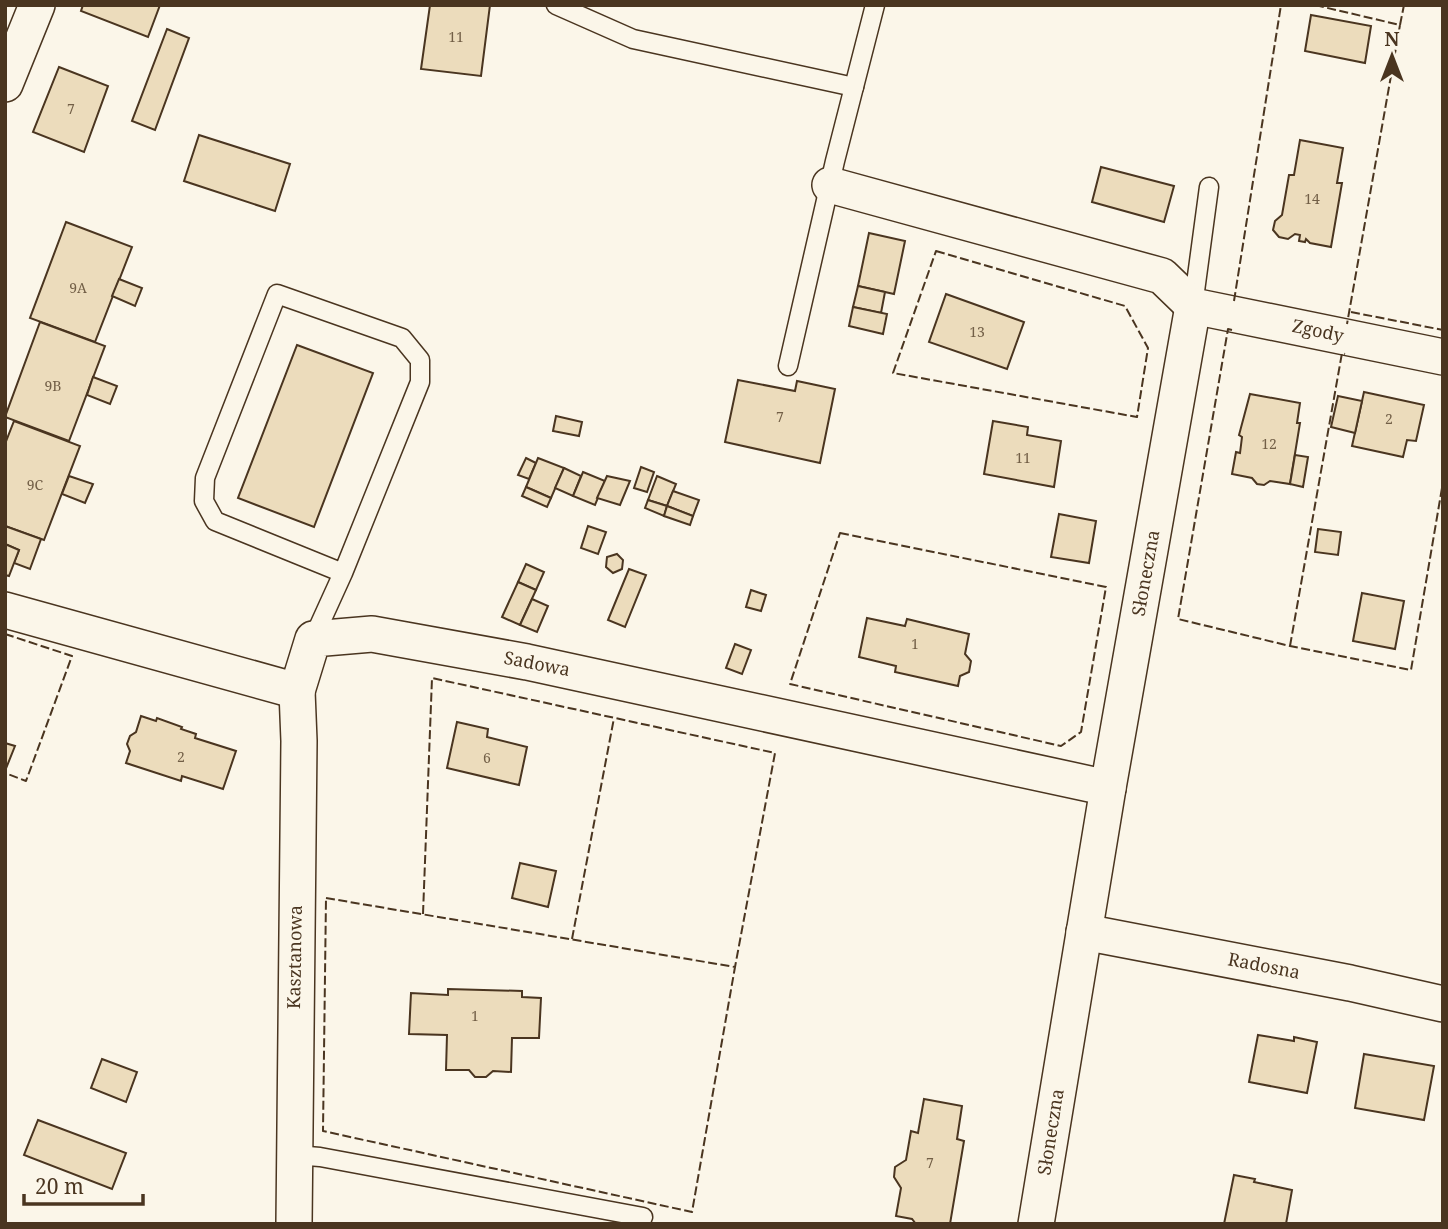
<svg xmlns="http://www.w3.org/2000/svg" width="1448" height="1229" viewBox="0 0 1448 1229" font-family="'Noto Serif',serif">
  <rect width="100%" height="100%" fill="#fbf6e9"/>
  <g fill="#ecdcbc" stroke="#4a3520" stroke-width="2">
    <path d="M83,5H160L148,37L81,11Z"/>
    <path d="M430,5H490L481,76L421,69Z"/>
    <path d="M1311,15L1371,26L1365,63L1305,51Z"/>
    <path d="M167,29L189,38L155,130L132,121Z"/>
    <path d="M59,67L108,86L84,152L33,132Z"/>
    <path d="M199,135L290,164L275,211L184,181Z"/>
    <path d="M1300,140L1343,148L1337,183H1342L1331,247L1310,243L1306,239L1305,242L1299,241L1300,235L1295,234L1288,239L1279,237L1273,230L1275,221L1282,215L1289,175H1294Z"/>
    <path d="M1101,167L1174,186L1164,222L1092,202Z"/>
    <path d="M66,222L132,247L95,342L30,318Z"/>
    <path d="M869,233L905,241L894,294L858,286Z"/>
    <path d="M119,279L142,288L135,306L112,296Z"/>
    <path d="M858,286L885,292L881,313L853,307Z"/>
    <path d="M946,294L1024,322L1007,369L929,342Z"/>
    <path d="M853,307L887,314L883,334L849,326Z"/>
    <path d="M40,322L105,346L69,441L5,417Z"/>
    <path d="M297,345L373,373L314,527L238,498Z"/>
    <path d="M93,377L117,386L110,404L87,395Z"/>
    <path d="M738,380L795,391L797,381L835,389L820,463L725,442Z"/>
    <path d="M1364,392L1424,405L1416,441L1407,440L1403,457L1352,446Z"/>
    <path d="M1250,394L1300,403L1297,423H1300L1290,484L1270,481L1264,485L1257,484L1252,478L1232,474L1236,452L1240,453L1242,437L1239,435Z"/>
    <path d="M1338,396L1362,401L1355,433L1331,427Z"/>
    <path d="M556,416L582,422L579,436L553,431Z"/>
    <path d="M14,421L80,446L44,540L5,526V444Z"/>
    <path d="M993,421L1028,427L1027,435L1061,441L1054,487L984,474Z"/>
    <path d="M1295,455L1308,457L1303,487L1290,484Z"/>
    <path d="M526,458L536,463L529,479L518,475Z"/>
    <path d="M538,458L564,468L551,498L526,487Z"/>
    <path d="M641,467L654,472L647,492L634,488Z"/>
    <path d="M564,468L581,476L573,496L555,488Z"/>
    <path d="M583,472L605,481L595,505L573,496Z"/>
    <path d="M69,476L93,484L85,503L62,494Z"/>
    <path d="M607,476L630,481L620,505L597,498Z"/>
    <path d="M657,476L676,484L667,506L648,500Z"/>
    <path d="M526,487L551,498L547,507L522,496Z"/>
    <path d="M673,491L699,500L693,516L667,506Z"/>
    <path d="M648,500L667,506L664,516L645,508Z"/>
    <path d="M667,506L693,516L690,525L664,516Z"/>
    <path d="M1059,514L1096,521L1089,563L1051,557Z"/>
    <path d="M5,526L41,539L30,569L14,563L19,550L5,544Z"/>
    <path d="M588,526L606,532L598,554L581,548Z"/>
    <path d="M1318,529L1341,532L1338,555L1315,552Z"/>
    <path d="M5,544L19,550L9,576L5,575Z"/>
    <path d="M617,554L623,560L622,569L613,573L606,567L607,557Z"/>
    <path d="M526,564L544,572L536,590L518,582Z"/>
    <path d="M629,569L646,575L625,627L608,620Z"/>
    <path d="M518,582L536,590L520,625L502,617Z"/>
    <path d="M751,590L766,595L761,611L746,607Z"/>
    <path d="M1362,593L1404,601L1395,649L1353,641Z"/>
    <path d="M532,599L548,606L537,632L520,625Z"/>
    <path d="M867,618L905,626L907,619L969,634L965,654L971,661L969,672L960,676L958,686L895,672L896,666L859,657Z"/>
    <path d="M735,644L751,650L742,674L726,668Z"/>
    <path d="M141,716L156,721L157,718L182,727L181,729L196,734L195,738L236,751L223,789L182,776L181,781L126,763L130,751L127,744L130,736L136,732Z"/>
    <path d="M457,722L488,729L487,737L527,747L519,785L447,768Z"/>
    <path d="M5,743L15,746L5,771Z"/>
    <path d="M520,863L556,871L548,907L512,898Z"/>
    <path d="M448,989L522,991V997L541,998L539,1038H512L511,1072L493,1071L486,1077H475L469,1070H446L447,1035L409,1034L411,993L448,995Z"/>
    <path d="M1258,1035L1294,1041V1037L1317,1042L1307,1093L1249,1082Z"/>
    <path d="M1364,1054L1434,1066L1424,1120L1355,1108Z"/>
    <path d="M102,1059L137,1072L126,1102L91,1088Z"/>
    <path d="M924,1099L962,1106L957,1139L964,1141L950,1224H916L912,1219L896,1216L901,1188L894,1177L895,1167L906,1160L911,1131L918,1133Z"/>
    <path d="M38,1120L126,1153L112,1189L24,1155Z"/>
    <path d="M1234,1175L1255,1179L1254,1182L1292,1190L1286,1224H1224Z"/>
  </g>
  <g fill="none" stroke-linecap="round" stroke-linejoin="round">
    <defs>
      <g id="lane">
        <path d="M556,5L633,39L854,87"/>
        <path d="M1193,306L1209,187"/>
        <path d="M788,366L835,161L875,5"/>
        <path d="M313,639L343,573L420,382V360L402,338L277,294L205,478L204,501L215,521L343,573"/>
        <path d="M295,1155L320,1157L643,1217"/>
      </g>
      <g id="street">
        <path d="M5,84L37,5"/>
        <path d="M830,185L1162,276L1193,306"/>
        <path d="M1193,306L1443,357"/>
        <path d="M5,610L297,691L313,639L372,634L527,662L1108,788"/>
        <path d="M1084,932L1350,983L1443,1004"/>
        <path d="M294,1224L299,741L297,691"/>
        <path d="M1036,1224L1108,788L1193,306"/>
      </g>
    </defs>
    <use href="#lane" stroke="#4a3520" stroke-width="21"/>
    <use href="#street" stroke="#4a3520" stroke-width="38"/>
    <use href="#lane" stroke="#fbf6e9" stroke-width="18"/>
    <use href="#street" stroke="#fbf6e9" stroke-width="35"/>
    <g stroke="#4a3520" stroke-width="2" stroke-dasharray="9 3.5" stroke-linecap="butt">
      <path d="M1315,5L1400,25L1347,324"/>
      <path d="M1400,25L1404,5"/>
      <path d="M936,251L1125,306L1148,348L1137,417L893,373Z"/>
      <path d="M1234,301L1281,5"/>
      <path d="M1351,312L1443,330"/>
      <path d="M1232,330L1228,329L1178,619L1290,646L1411,670L1443,482"/>
      <path d="M840,533L1106,587L1081,732L1061,746L790,684Z"/>
      <path d="M5,634L72,656L26,781L5,773"/>
      <path d="M1290,646L1342,353L1345,354"/>
      <path d="M326,898L735,967L692,1212L323,1131Z"/>
      <path d="M423,914L432,678L775,753L735,967"/>
      <path d="M572,939L614,718"/>
    </g>
  </g>
  <g text-anchor="middle" stroke-width="5" stroke-linejoin="round" paint-order="stroke">
    <g font-size="14" fill="#725f47">
      <text x="456" y="42">11</text>
      <text x="71" y="114">7</text>
      <text x="1312" y="204">14</text>
      <text x="78" y="293">9A</text>
      <text x="977" y="337">13</text>
      <text x="53" y="391">9B</text>
      <text x="780" y="422">7</text>
      <text x="1389" y="424">2</text>
      <text x="1269" y="449">12</text>
      <text x="1023" y="463">11</text>
      <text x="35" y="490">9C</text>
      <text x="915" y="649">1</text>
      <text x="181" y="762">2</text>
      <text x="487" y="763">6</text>
      <text x="475" y="1021">1</text>
      <text x="930" y="1168">7</text>
    </g>
    <g font-size="18" fill="#4a3520" stroke="#fbf6e9">
      <text transform="translate(1318 331) rotate(12)" y="6">Zgody</text>
      <text transform="translate(1146 573) rotate(-80)" y="6">Słoneczna</text>
      <text transform="translate(537 664) rotate(11)" y="6">Sadowa</text>
      <text transform="translate(295 957) rotate(-89)" y="6">Kasztanowa</text>
      <text transform="translate(1264 966) rotate(11)" y="6">Radosna</text>
      <text transform="translate(1051 1132) rotate(-81)" y="6">Słoneczna</text>
    </g>
  </g>
  <rect width="1448" height="1229" fill="none" stroke="#4a3520" stroke-width="14"/>
  <g transform="translate(1392 56)" stroke="#fbf6e9" stroke-width="5" paint-order="stroke">
  <path d="M0-5L12 26L0 18L-12 26Z" fill="#4a3520"/>
  <text y="-10" font-size="19" font-weight="bold" text-anchor="middle" fill="#4a3520">N</text>
  </g>
  <path d="M24 1194v10h119v-10" fill="none" stroke="#4a3520" stroke-width="3.5"/>
  <text x="35" y="1194" font-size="21" fill="#4a3520" stroke="#fbf6e9" stroke-width="5" paint-order="stroke">20 m</text>
</svg>
